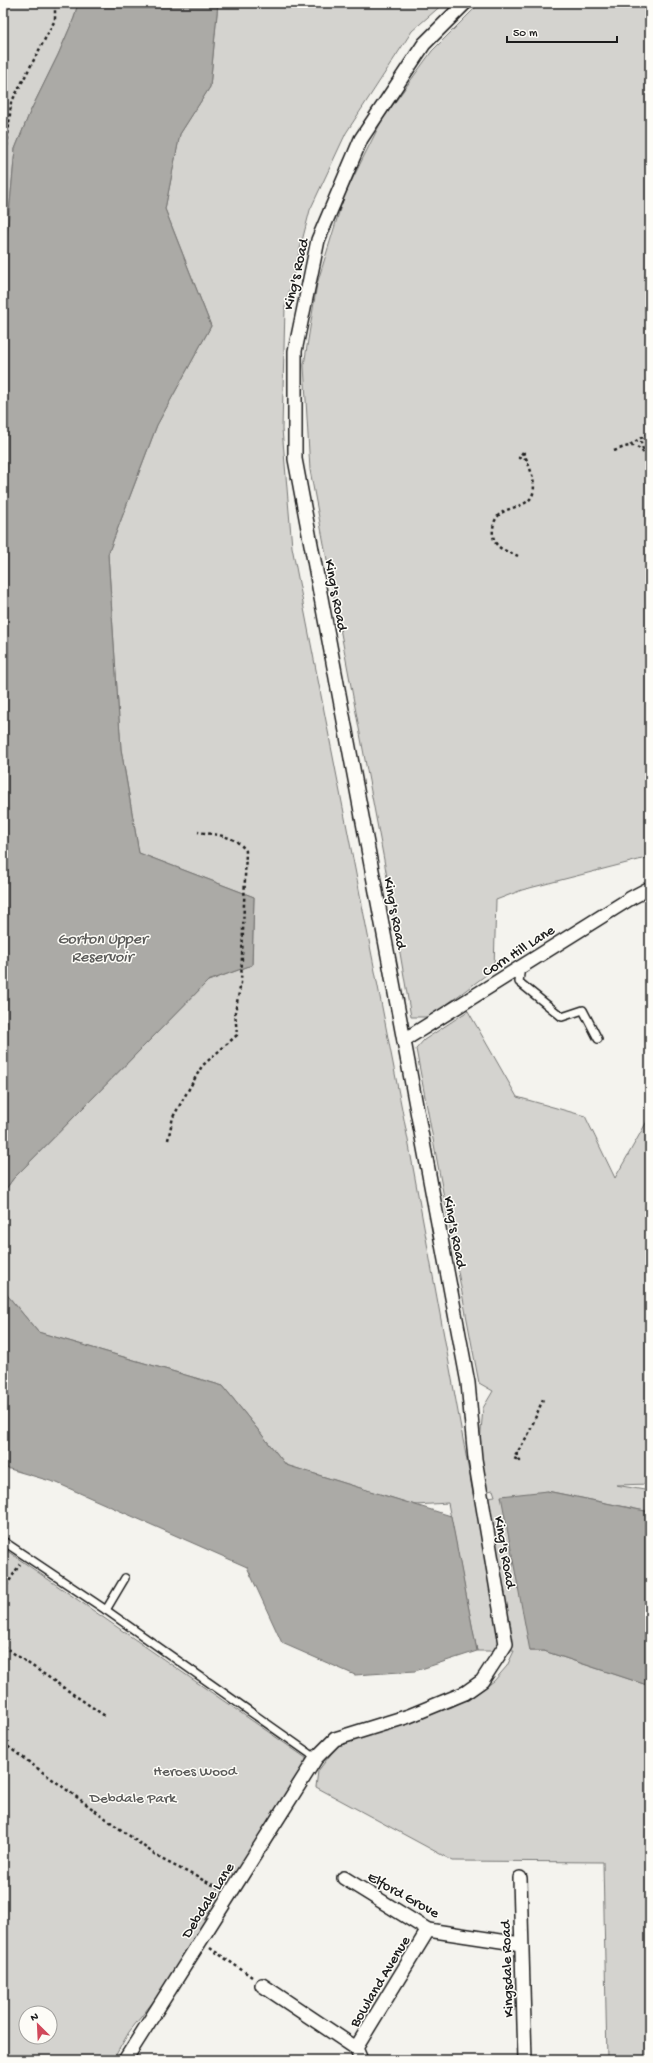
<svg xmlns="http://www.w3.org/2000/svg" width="653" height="2063" viewBox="0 0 653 2063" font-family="'Gochi Hand',sans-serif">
  <rect width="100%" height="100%" fill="#f4f3ee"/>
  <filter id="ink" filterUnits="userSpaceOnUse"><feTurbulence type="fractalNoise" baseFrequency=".025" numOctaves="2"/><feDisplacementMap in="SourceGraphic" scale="8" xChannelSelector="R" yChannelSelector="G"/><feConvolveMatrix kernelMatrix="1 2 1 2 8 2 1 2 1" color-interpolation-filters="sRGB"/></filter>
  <g filter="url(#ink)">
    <g fill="#d4d3cf" stroke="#787876" fill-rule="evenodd">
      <path d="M10,3H78L74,18L58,55L30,112L15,149L6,248L3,252V14Z"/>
      <path d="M218,3H444L412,31L346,133L310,210L285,307L282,429L292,547L408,1140L474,1499L495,1496L493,1490L484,1492L481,1473L480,1442L483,1408L493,1391L479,1383L416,1049L424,1040L468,1011L517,1097L585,1116L615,1178L650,1116V1484L616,1485L650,1491V1512L547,1491L530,1651H544L650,1686V2060H607L603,1862L453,1861L316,1787L318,1771L337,1746L452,1707L475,1695L494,1681L507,1666L514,1651H477L448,1503L415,1505L286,1465L223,1386L38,1332L3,1290V1193L13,1179L208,981L252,965L254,897L139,853L121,749L108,554L157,425L211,326L165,209L180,134L210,87Z"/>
      <path d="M480,3H650V857L522,890L496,900L494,969L430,1017H411L384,860L310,470L304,365L317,284L344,196L382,120L432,51Z"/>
      <path d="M3,1548L306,1758V1762L172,1978L129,2032L113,2060H3ZM26,2013H50V2037H26Z"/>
    </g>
    <g fill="#abaaa6" stroke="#72716f">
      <path d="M78,3H218L210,87L180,134L165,209L211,326L157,425L108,554L121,749L139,853L254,897L252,965L208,981L13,1179L3,1193V252L6,248L15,149L30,112L58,55L74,18Z"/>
      <path d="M3,1290L38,1332L223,1386L286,1465L451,1516L477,1651L415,1671L355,1675L282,1643L247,1567L57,1483L3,1467Z"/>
      <path d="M547,1491L650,1512V1686L544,1651H530L501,1496Z"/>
    </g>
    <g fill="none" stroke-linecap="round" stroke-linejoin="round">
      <defs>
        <g id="service">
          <path d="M521,966L519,982L562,1017L583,1010L598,1039"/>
          <path d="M3,1541L106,1610L316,1758"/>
          <path d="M106,1610L125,1578"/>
        </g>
        <g id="minor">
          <path d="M404,1040L631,898L650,888"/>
          <path d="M344,1878L428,1930L521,1944"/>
          <path d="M520,1878L525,2060"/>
          <path d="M262,1985L356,2048L361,2060"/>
          <path d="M356,2048L428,1930"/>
          <path d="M125,2060L316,1758L335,1739L409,1716L465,1693L482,1681L506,1644L475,1459L468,1383L295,459V351L318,240L361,139L424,44L465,3"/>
        </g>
      </defs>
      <use href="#service" stroke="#1c1c1c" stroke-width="10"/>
      <use href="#minor" stroke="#1c1c1c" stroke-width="16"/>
      <g stroke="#1c1c1c" stroke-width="2.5" stroke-dasharray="3 3" stroke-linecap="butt">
        <path d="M3,188L11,103L55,20V3"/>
        <path d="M630,445L650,432"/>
        <path d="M643,450L641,442L643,438"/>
        <path d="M614,451C634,443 637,443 650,461"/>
        <path d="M523,452L519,458L526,459"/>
        <path d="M518,556C512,553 503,551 498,546C494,542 492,535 493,529C495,503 524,512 532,496C538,484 528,463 523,451"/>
        <path d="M168,1140L173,1117L202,1066L237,1035L235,1012L241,983L246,851C235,835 217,835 198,832"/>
        <path d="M517,1453L520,1461L514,1458L529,1433L543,1399"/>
        <path d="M3,1591L20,1564"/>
        <path d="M3,1646L105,1716"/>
        <path d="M3,1743L161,1859L219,1888"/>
        <path d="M210,1948L252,1977"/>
      </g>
      <use href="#service" stroke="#fdfcf7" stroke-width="7"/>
      <use href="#minor" stroke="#fdfcf7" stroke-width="13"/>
    </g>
  </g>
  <g text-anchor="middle" stroke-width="3" stroke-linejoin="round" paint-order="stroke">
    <g font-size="15" fill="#1c1c1c" stroke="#fdfcf7">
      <text transform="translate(295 274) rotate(-77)" y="5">King's Road</text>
      <text transform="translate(337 595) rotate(79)" y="5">King's Road</text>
      <text transform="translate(396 913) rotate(79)" y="5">King's Road</text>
      <text transform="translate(518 950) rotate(-33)" y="5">Corn Hill Lane</text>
      <text transform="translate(456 1232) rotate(79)" y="5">King's Road</text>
      <text transform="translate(506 1552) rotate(80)" y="5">King's Road</text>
      <text transform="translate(404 1894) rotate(29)" y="5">Elford Grove</text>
      <text transform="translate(207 1900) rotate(-58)" y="5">Debdale Lane</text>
      <text transform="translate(506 1969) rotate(-92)" y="5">Kingsdale Road</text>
      <text transform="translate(379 1981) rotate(-59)" y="5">Bowland Avenue</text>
    </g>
    <g font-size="15" fill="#5c5c5b" stroke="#fdfcf7">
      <text x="195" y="1775">Heroes Wood</text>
      <text x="133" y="1802">Debdale Park</text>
    </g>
    <g font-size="16" font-style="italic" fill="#5c5c5a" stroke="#fdfcf7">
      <text x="102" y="943">Gorton Upper<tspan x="102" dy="18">Reservoir</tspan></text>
    </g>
  </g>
  <rect width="653" height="2063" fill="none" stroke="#fdfcf7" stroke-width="16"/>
  <rect x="8" y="8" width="637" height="2047" fill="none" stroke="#1c1c1c" stroke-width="1.5" filter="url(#ink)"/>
  <g transform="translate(38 2025) rotate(336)"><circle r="19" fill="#fdfcf7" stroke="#a3a29f"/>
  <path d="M0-3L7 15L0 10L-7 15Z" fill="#d1495b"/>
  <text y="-6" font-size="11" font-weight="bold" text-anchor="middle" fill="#1c1c1c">N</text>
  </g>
  <path d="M507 36v6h110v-6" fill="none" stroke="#1c1c1c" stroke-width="2"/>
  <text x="513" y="36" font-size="12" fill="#1c1c1c" stroke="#fdfcf7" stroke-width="3" paint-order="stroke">50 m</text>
</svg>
